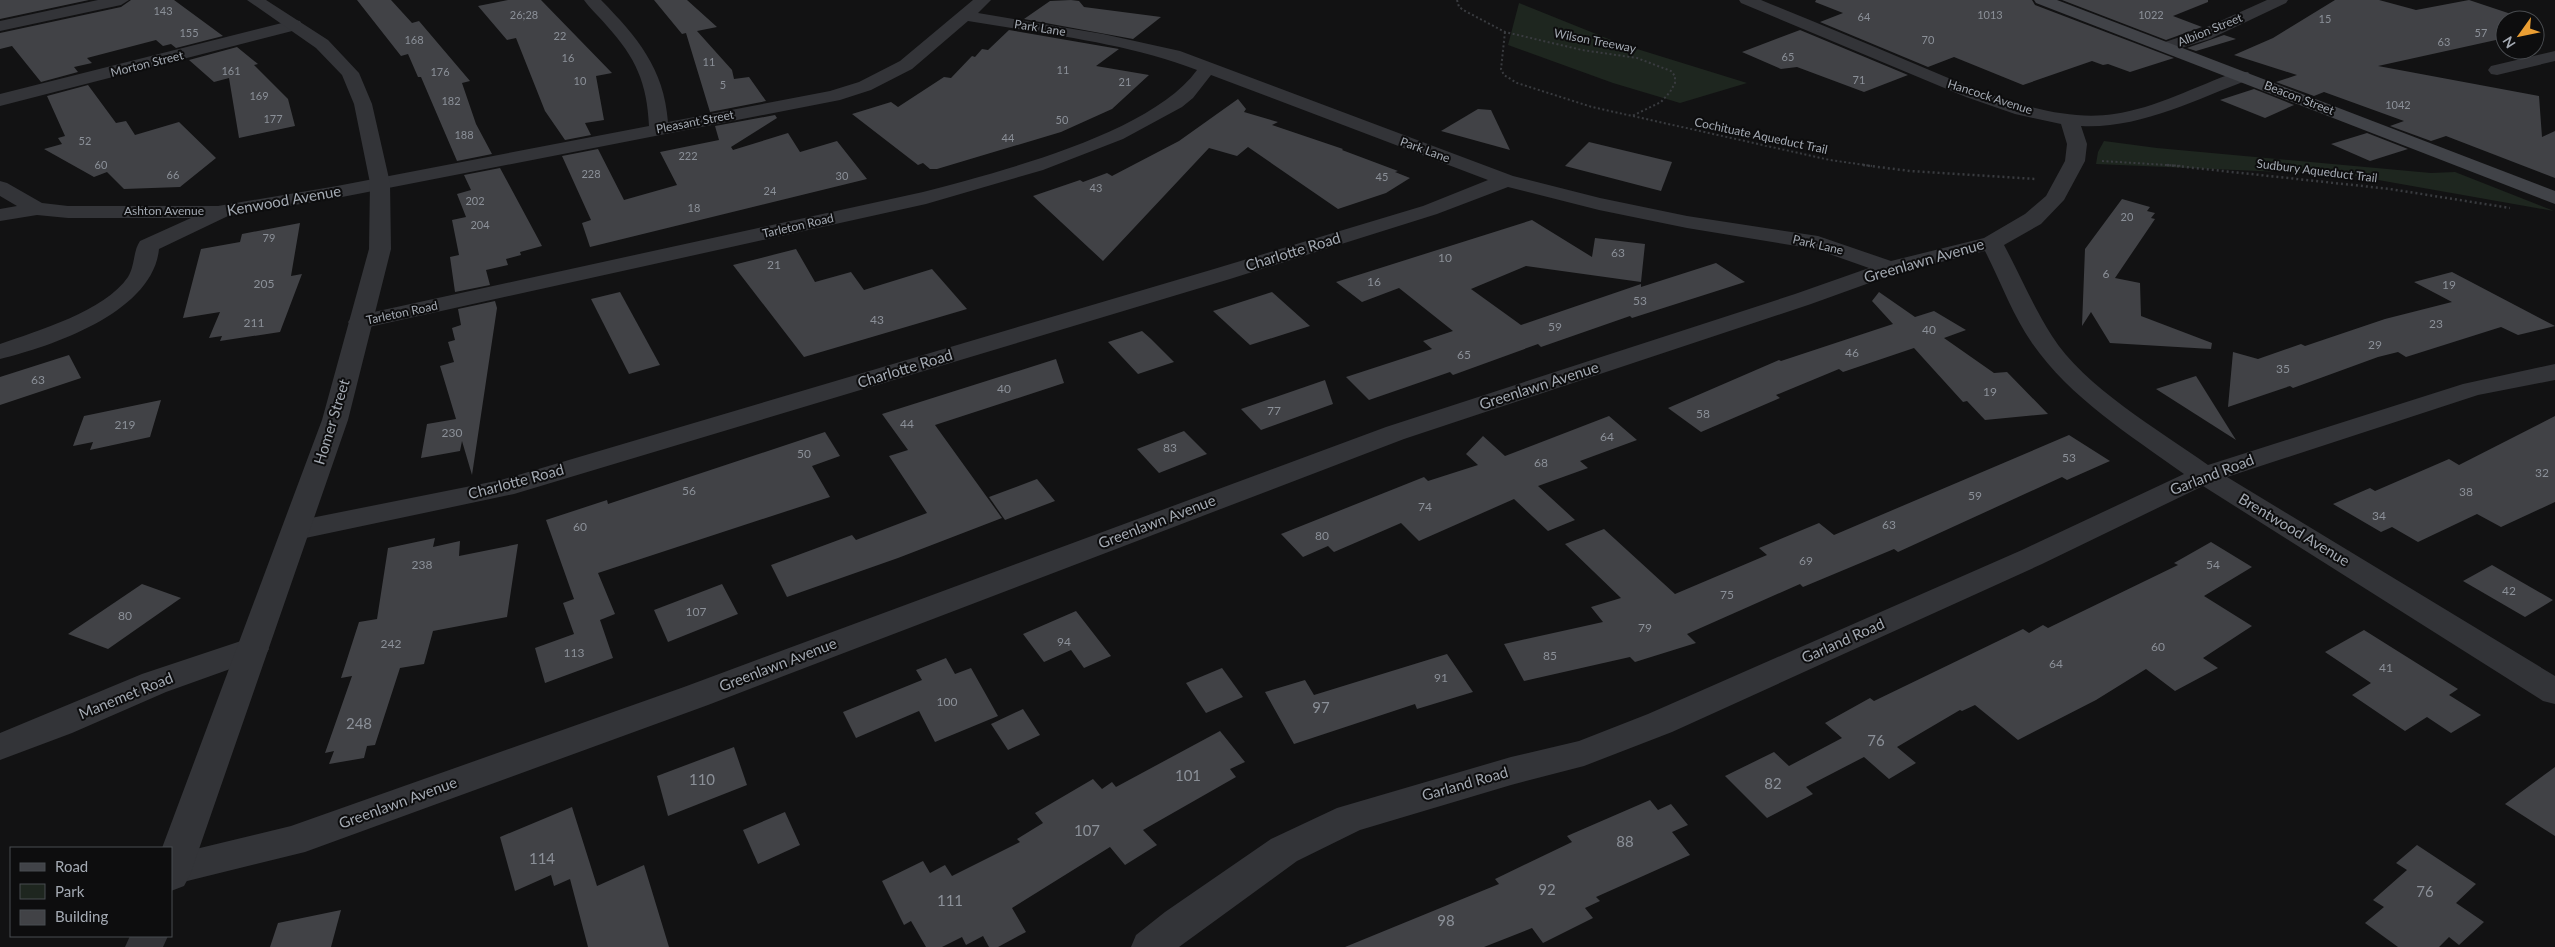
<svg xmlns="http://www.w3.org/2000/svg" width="2555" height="947" viewBox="0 0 2555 947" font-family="Lato,sans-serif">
  <rect width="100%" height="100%" fill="#121213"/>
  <g fill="#1e261f">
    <path d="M1519,3L1621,44L1747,83L1680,103L1613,83L1508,45Z"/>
    <path d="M2104,141L2157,148L2431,173L2455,172L2554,211L2350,175L2096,164L2098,152Z"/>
  </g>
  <g fill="#414246">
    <path d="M0,0H89L0,19Z"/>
    <path d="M131,0H174L223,36L176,48L171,44L163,46L156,40L87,58L92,63L74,67L78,72L41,82L12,46L0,49V33L121,7Z"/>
    <path d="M357,0H391L412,23L419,21L470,81L462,83L476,124L492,154L457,161L421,77H418L408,54L401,56Z"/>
    <path d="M508,0H541L612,73L596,76L604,120L585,123L591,135L565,140L545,111L516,38L507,40L478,6Z"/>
    <path d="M654,0H687L717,27L697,31L732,70L734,79L749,77L766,101L710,112L686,33L682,34Z"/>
    <path d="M1071,0L1079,1L1084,7L1161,17L1133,39L1024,19L1050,1Z"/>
    <path d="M1816,0H2032L2035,5L2174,58L2130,72L2108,64L2103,65L2092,61L2023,85L1954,57L1928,67L1820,22L1843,13L1815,2Z"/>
    <path d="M2062,0H2208V2L2173,16L2202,27L2166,40Z"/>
    <path d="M2335,0H2379L2416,10L2469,0L2529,20H2505V38L2378,66L2539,96L2542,137L2555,131V178L2446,136L2431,141L2390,126L2404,121L2324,92L2314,96L2276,82L2297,75L2234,55L2273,38Z"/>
    <path d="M1009,30L1119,49L1096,66L1149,75L1112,109L1061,132L937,169H930L923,163L918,165L852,114L891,102L898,107L944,77L951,78L972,56L975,57L982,49L988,50Z"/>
    <path d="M1800,30L1908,75L1864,92L1797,67L1781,69L1742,52Z"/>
    <path d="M2224,35L2236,39L2196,51L2187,48Z"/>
    <path d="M237,47L258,64L254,65L288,99L295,126L239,138L229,78L214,82L189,60Z"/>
    <path d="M88,85L116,123L126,121L135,135L179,122L216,158L180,187L124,189L107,172L94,177L44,149L62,144L58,138L65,136L47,96Z"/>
    <path d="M2254,89L2294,105L2265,118L2220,100Z"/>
    <path d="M1238,99L1246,109L1244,112L1278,122L1272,125L1343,149L1342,150L1398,171L1395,172L1410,178L1386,193L1338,209L1248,147L1237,156L1209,148L1103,261L1033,196L1080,180L1083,182L1107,173L1112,176L1179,141Z"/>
    <path d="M1478,109L1491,110L1510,150L1441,131Z"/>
    <path d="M775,115L777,118L731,147L733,150L788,133L800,152L837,141L867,179L590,247L582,223L591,220L562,156L598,149L624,200L677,185L660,152L719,140L715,126Z"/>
    <path d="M2367,133L2408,149L2370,161L2331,144Z"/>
    <path d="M1589,142L1672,162L1661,191L1565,166Z"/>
    <path d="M500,168L542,246L520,252L521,255L506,259L508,265L486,270L490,285L455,292L450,257L459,255L452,220L466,217L457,194L471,190L464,175Z"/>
    <path d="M2122,199L2150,207L2147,211L2155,213L2151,218L2155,219L2115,278L2140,283L2141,316L2212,343L2211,349L2110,343L2091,312L2082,326L2085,249Z"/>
    <path d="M1532,220L1592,257L1595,238L1645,244L1641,282L1526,266L1471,289L1521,325L1641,284V287L1716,263L1745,282L1632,318L1630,316L1541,347L1538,344L1453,375L1450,372L1369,400L1346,377L1432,349L1423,341L1453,331L1399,288L1362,302L1336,282Z"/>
    <path d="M300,223L291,276L302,274L280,332L220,341L222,336L209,338L220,312L183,318L201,249L240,242L242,234Z"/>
    <path d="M796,249L815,282L851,272L864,290L932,269L967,309L804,357L733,265Z"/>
    <path d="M2452,272L2555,326L2518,335L2501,327L2406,357L2398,352L2378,357L2293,388L2290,386L2228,407L2233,352L2258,359L2301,344L2305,346L2385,319L2452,302L2414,282Z"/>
    <path d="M620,292L660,365L629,374L591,299Z"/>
    <path d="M1272,292L1310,326L1250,345L1213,311Z"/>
    <path d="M1879,292L1915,317L1934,311L1966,330L1944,338L1994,373L2007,372L2048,414L1985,420L1967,401L1963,402L1914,348L1843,372L1839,369L1776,395L1780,398L1701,432L1668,408L1779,360L1781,361L1893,324L1872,301Z"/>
    <path d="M495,301L497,308L472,475L462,441L460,451L421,458L427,424L456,419L440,366L454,362L448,342L455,340L452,328L461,325L458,309Z"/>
    <path d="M1142,331L1151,339L1174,362L1138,374L1108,342Z"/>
    <path d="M69,355L81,378L0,405V377Z"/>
    <path d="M1056,359L1064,383L935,425L1002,518L898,558L787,597L771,565L852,535L856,540L927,513L889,456L908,450L882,414Z"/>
    <path d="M2196,376L2236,440L2156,389Z"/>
    <path d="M1325,380L1333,404L1261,430L1241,409Z"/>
    <path d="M161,400L150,437L90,450L93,442L73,446L84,416Z"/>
    <path d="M1609,416L1637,440L1580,461L1588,468L1538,486L1575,520L1548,531L1514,499L1419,541L1401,523L1334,552L1328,546L1303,557L1281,534L1424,477L1428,481L1478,465L1466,454L1483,436L1505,456Z"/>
    <path d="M2555,416V502L2501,527L2477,514L2418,542L2392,527L2381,532L2333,504L2370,488L2375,491L2449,459L2459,465Z"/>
    <path d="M1184,431L1207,454L1159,473L1137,449Z"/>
    <path d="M825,432L840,456L812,466L830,497L598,573L615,614L600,620L613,658L545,683L535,648L574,634L563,603L574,599L546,520L607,500L608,504Z"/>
    <path d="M2069,435L2110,461L2067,480L2062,477L1898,552L1894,549L1803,587L1800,584L1687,634L1696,643L1635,662L1630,657L1524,681L1504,644L1603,622L1591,607L1621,598L1565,544L1604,529L1675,594L1767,555L1759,548L1819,523L1834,535Z"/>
    <path d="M1037,479L1055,501L1005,520L989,497Z"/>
    <path d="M435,538L433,547L460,541L459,556L518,544L507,617L433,631L424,664L400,668L375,745L367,746L364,758L329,764L334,751L325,753L352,676L341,678L359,622L377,619L388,548Z"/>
    <path d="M2211,542L2252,567L2204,596L2252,626L2203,658L2218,668L2175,691L2146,669L2096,700L2018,740L1975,705L1962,711L1960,710L1897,747L1916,763L1889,779L1864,757L1806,787L1813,794L1767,818L1725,776L1774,752L1789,766L1842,738L1825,723L1870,698L1874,701L2023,629L2029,633L2043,625L2048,628L2178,565L2174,563Z"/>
    <path d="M2492,565L2553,600L2525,617L2463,581Z"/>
    <path d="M142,584L181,598L108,649L68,634Z"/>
    <path d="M722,584L738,614L668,642L654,610Z"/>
    <path d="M1076,611L1111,656L1084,668L1071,650L1044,662L1023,634Z"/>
    <path d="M2364,630L2458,689L2449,695L2481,715L2451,733L2427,717L2405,731L2352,695L2371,683L2325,652Z"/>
    <path d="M1447,654L1473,692L1417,709L1415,704L1294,744L1265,692L1305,680L1314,695Z"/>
    <path d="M946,658L955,674L971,668L998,716L935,742L919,711L856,738L843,712L922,680L916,670Z"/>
    <path d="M1222,668L1243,697L1206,713L1186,683Z"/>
    <path d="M1023,709L1040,735L1008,750L991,724Z"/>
    <path d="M1220,731L1245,762L1230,769L1236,777L1143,830L1157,845L1125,865L1110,847L1012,908L1026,932L998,947H989L983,936L966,945L962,937L942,947H926L911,921L904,925L882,881L923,861L930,873L945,865L952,876L1020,842L1017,839L1043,823L1035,813L1093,779L1102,789L1112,782L1116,787Z"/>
    <path d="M734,747L747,785L668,816L657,776Z"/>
    <path d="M2555,767V836L2505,804Z"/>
    <path d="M1650,800L1658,810L1671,804L1688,825L1672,832L1690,855L1596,897L1600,901L1585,908L1593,918L1543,943L1532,928L1484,947H1345L1499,884L1495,879L1572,842L1567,836Z"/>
    <path d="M572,807L597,886L644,865L669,947H588L570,879L554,886L551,875L515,891L500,837Z"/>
    <path d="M785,812L800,845L758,864L743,830Z"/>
    <path d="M2417,845L2476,884L2456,903L2484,922L2459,945L2449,937L2439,947H2398L2365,923L2384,907L2373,900L2407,870L2396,863Z"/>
    <path d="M341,910L331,947H270L278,923Z"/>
  </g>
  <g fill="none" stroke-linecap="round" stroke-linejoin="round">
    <g stroke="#393b3f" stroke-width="2" stroke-dasharray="2 2.5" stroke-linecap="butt">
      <path d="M1457,0L1459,7L1465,11L1505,32L1582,50L1637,58L1671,71L1675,76V83L1670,92L1661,102L1632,116"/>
      <path d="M1505,32L1501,69L1504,75L1517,83L1592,107L1830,160L1872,166"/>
      <path d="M2102,161L2183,166"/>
    </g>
    <g stroke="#393b3f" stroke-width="2.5" stroke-dasharray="2 3" stroke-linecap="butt">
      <path d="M1863,165L1910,171L2036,179"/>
      <path d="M2167,165L2390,189L2510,208"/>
    </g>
    <g fill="#333438" fill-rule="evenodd">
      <path d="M98,0H129L121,5L0,31V21Z"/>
      <path d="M584,0H601C637,37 664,68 668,122L830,91L859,82L900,61L973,0H991L978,13L1103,34L1180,51L1513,176L1600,198L1687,216L1818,236L1891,261L1984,238L2025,214L2046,196L2065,161L2067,144L2061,124L2015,114L1966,97L1741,3L1739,0H1761C1810,20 1859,40 1908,61C1968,86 2048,124 2114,114C2156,108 2196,86 2236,72H2248L2251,76L2248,80C2194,100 2140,129 2081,126L2087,144L2085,161L2064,200L2041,224L2004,245C2020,275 2034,308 2052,336C2084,387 2159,430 2208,465L2463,384L2555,364V380L2478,395L2227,477L2555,676V704L2543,701L2203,486L2042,564L1672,732L1584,766L1511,785L1360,830L1297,861L1179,947H1131L1136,935L1165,912L1271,839L1337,808L1511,757L1579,741L1648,714L2022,550L2184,474C2130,435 2070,398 2032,343C2013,316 2000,280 1985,251L1897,273L1811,304L1404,439L708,705L305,852L171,885V855L291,826L684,687L1386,427L1795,294L1869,268L1815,249L1687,228L1599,210L1508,187L1437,214L1230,279L514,494L296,540L286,537L282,530L286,523L501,480L1214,269L1423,206L1488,180L1211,75L1193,98L1182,107L1123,139L1043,170L926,204L360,329L352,327L348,322L352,317L360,315L923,192C998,172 1151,134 1197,70C1124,42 1044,34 968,21L912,69L871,90L840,100L337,198L228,216L159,249C153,312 53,346 0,359V344C37,331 105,311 128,277C135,266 133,251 140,241L191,218H68L37,215L0,221V209L17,206L0,196V181L7,183L42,203L68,206H218L337,186L649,126C647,83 636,58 607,26C600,17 590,9 584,0Z"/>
      <path d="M2267,0H2288L2286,3L2210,39L2168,52L2162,51L2159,47L2162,43L2198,31Z"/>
      <path d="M294,20L300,21L302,25L300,29L0,106V94Z"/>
      <path d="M2555,51V61L2497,75L2491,74L2488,70L2491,66Z"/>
      <path d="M253,637L264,641L269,649L264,657L166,692L72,733L0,760V733L142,674Z"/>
    </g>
    <g fill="#333438" fill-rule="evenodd">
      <path d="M247,0H266L328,40L359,73L372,104L390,183L391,249L348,420L190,875L184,886L171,891V848H162L322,420L369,249L370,183L354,104L342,75L316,48Z"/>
      <path d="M130,936H168L163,947H125Z"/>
    </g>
    <path fill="#414348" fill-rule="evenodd" d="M2034,0H2057L2555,191V204L2036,3Z"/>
  </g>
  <g text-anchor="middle" stroke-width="4" stroke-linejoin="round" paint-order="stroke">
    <g font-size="11" fill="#8b9098">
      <text x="163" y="15">143</text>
      <text x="524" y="19">26;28</text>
      <text x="1990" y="19">1013</text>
      <text x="2151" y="19">1022</text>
      <text x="1864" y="21">64</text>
      <text x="2325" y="23">15</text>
      <text x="189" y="37">155</text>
      <text x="2481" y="37">57</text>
      <text x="560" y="40">22</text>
      <text x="414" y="44">168</text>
      <text x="1928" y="44">70</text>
      <text x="2444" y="46">63</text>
      <text x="1788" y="61">65</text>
      <text x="568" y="62">16</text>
      <text x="709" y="66">11</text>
      <text x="1063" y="74">11</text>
      <text x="231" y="75">161</text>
      <text x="440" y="76">176</text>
      <text x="1859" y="84">71</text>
      <text x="580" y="85">10</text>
      <text x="1125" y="86">21</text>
      <text x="723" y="89">5</text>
      <text x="259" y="100">169</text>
      <text x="451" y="105">182</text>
      <text x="2398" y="109">1042</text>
      <text x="273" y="123">177</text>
      <text x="1062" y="124">50</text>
      <text x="464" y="139">188</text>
      <text x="1008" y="142">44</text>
      <text x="85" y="145">52</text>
      <text x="688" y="160">222</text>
      <text x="101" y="169">60</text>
      <text x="591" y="178">228</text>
      <text x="173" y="179">66</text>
      <text x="842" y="180">30</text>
      <text x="1382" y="181">45</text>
      <text x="1096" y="192">43</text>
      <text x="770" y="195">24</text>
      <text x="475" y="205">202</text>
      <text x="694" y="212">18</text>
      <text x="2127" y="221">20</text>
      <text x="480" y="229">204</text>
      <text x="269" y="242">79</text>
    </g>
    <g font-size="12" fill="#a4aab3" stroke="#0d0d0e">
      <text transform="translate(1040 28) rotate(9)" y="4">Park Lane</text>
      <text transform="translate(2210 30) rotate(-22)" y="4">Albion Street</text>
      <text transform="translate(1595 41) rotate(11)" y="4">Wilson Treeway</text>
      <text transform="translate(147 64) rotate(-14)" y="4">Morton Street</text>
      <text transform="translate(1990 97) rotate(18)" y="4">Hancock Avenue</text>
      <text transform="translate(2299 98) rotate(21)" y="4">Beacon Street</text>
      <text transform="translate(695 122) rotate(-11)" y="4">Pleasant Street</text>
      <text transform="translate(1761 136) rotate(12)" y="4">Cochituate Aqueduct Trail</text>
      <text transform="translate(1425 150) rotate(20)" y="4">Park Lane</text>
      <text transform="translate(2317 171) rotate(7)" y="4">Sudbury Aqueduct Trail</text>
      <text x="164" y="215">Ashton Avenue</text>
      <text transform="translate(798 226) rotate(-13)" y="4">Tarleton Road</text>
      <text transform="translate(1818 245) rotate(13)" y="4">Park Lane</text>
      <text transform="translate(402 313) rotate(-12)" y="4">Tarleton Road</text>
    </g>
    <g font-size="12" fill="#8b9098">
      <text x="1618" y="257">63</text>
      <text x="1445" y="262">10</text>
      <text x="774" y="269">21</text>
      <text x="2106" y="278">6</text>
      <text x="1374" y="286">16</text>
      <text x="264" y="288">205</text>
      <text x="2449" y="289">19</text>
      <text x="1640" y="305">53</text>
      <text x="877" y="324">43</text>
      <text x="254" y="327">211</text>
      <text x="2436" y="328">23</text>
      <text x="1555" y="331">59</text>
      <text x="1929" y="334">40</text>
      <text x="2375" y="349">29</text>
      <text x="1852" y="357">46</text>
      <text x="1464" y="359">65</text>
      <text x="2283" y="373">35</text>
      <text x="38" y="384">63</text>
      <text x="1004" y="393">40</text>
      <text x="1990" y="396">19</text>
      <text x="1274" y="415">77</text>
      <text x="1703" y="418">58</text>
      <text x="907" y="428">44</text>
      <text x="125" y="429">219</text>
      <text x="452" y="437">230</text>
      <text x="1607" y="441">64</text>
      <text x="1170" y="452">83</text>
      <text x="804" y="458">50</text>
      <text x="2069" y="462">53</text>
      <text x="1541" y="467">68</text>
      <text x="2542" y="477">32</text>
      <text x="689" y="495">56</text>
      <text x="2466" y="496">38</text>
      <text x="1975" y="500">59</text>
      <text x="1425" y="511">74</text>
      <text x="2379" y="520">34</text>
      <text x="1889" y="529">63</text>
      <text x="580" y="531">60</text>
      <text x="1322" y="540">80</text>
      <text x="1806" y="565">69</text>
      <text x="422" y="569">238</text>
      <text x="2213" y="569">54</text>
      <text x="2509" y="595">42</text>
      <text x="1727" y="599">75</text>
      <text x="696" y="616">107</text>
      <text x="125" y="620">80</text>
      <text x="1645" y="632">79</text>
      <text x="1064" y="646">94</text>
      <text x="391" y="648">242</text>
      <text x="2158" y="651">60</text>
      <text x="574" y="657">113</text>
      <text x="1550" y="660">85</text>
      <text x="2056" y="668">64</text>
      <text x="2386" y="672">41</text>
      <text x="1441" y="682">91</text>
      <text x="947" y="706">100</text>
    </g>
    <g font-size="15" fill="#a4aab3" stroke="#0d0d0e">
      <text transform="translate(284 201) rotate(-10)" y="5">Kenwood Avenue</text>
      <text transform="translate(1293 252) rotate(-17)" y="5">Charlotte Road</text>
      <text transform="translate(1924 261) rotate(-16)" y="5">Greenlawn Avenue</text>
      <text transform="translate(905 369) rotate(-17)" y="5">Charlotte Road</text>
      <text transform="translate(1539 386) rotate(-18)" y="5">Greenlawn Avenue</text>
      <text transform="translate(332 422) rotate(-73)" y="5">Homer Street</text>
      <text transform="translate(2212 475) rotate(-21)" y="5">Garland Road</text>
      <text transform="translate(516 482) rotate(-15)" y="5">Charlotte Road</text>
      <text transform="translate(1157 522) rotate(-21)" y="5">Greenlawn Avenue</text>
      <text transform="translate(2294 530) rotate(31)" y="5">Brentwood Avenue</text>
      <text transform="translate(1843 641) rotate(-24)" y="5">Garland Road</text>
      <text transform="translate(778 665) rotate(-21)" y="5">Greenlawn Avenue</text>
      <text transform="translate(126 696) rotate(-22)" y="5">Manemet Road</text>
      <text transform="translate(1465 784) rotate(-16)" y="5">Garland Road</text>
      <text transform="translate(398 803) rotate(-20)" y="5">Greenlawn Avenue</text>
    </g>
    <g font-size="15" fill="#8b9098">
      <text x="1321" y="713">97</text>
      <text x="359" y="729">248</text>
      <text x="1876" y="746">76</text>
      <text x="1188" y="781">101</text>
      <text x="702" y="785">110</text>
      <text x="1773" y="789">82</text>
      <text x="1087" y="836">107</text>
      <text x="1625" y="847">88</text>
      <text x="542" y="864">114</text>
      <text x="1547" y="895">92</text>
      <text x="2425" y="897">76</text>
      <text x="950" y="906">111</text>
      <text x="1446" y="926">98</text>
    </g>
  </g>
  <rect x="10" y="847" width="162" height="90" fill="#0d0d0e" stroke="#494c50"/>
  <rect x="20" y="863" width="25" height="8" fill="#414348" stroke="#494c50"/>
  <text x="55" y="872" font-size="15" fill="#a4aab3">Road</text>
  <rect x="20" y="884" width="25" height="15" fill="#1e261f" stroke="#494c50"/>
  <text x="55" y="897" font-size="15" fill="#a4aab3">Park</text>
  <rect x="20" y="910" width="25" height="15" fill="#414246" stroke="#494c50"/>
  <text x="55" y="922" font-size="15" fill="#a4aab3">Building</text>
  <g transform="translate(2520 35) rotate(237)"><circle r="24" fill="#0d0d0e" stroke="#494c50"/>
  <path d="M0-4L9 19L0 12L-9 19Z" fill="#ea9e33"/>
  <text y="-8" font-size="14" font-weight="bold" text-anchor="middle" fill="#a4aab3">N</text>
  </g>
</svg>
